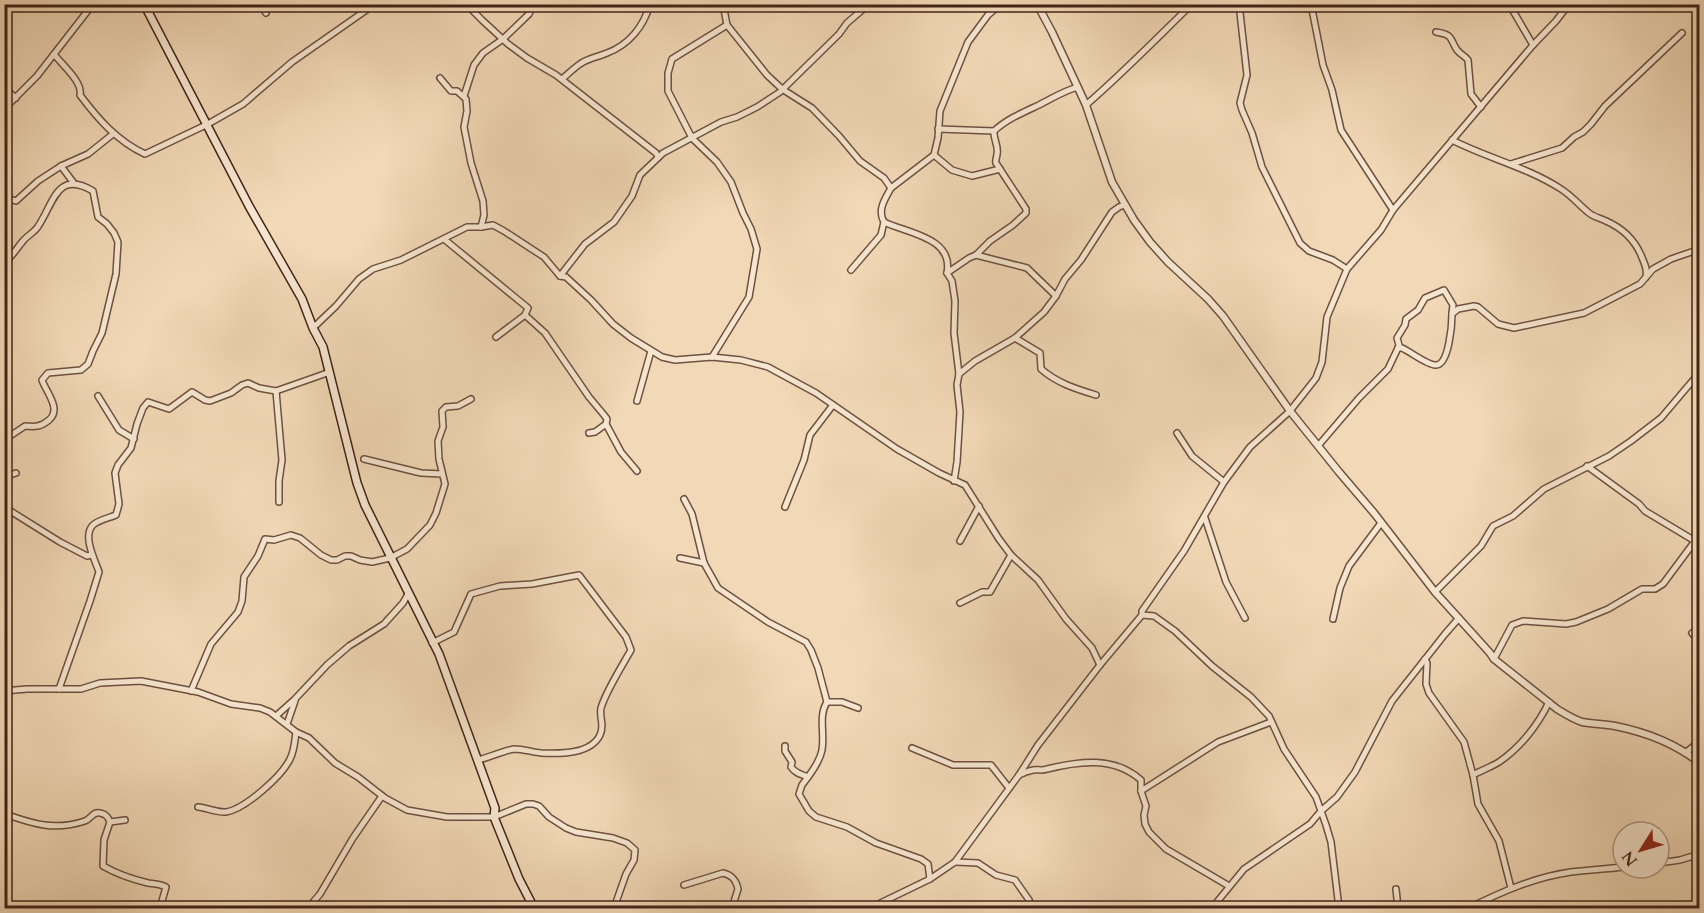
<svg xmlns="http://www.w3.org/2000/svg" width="1704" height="913" viewBox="0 0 1704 913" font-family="Cardo,serif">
  <rect width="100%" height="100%" fill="#f1d8b6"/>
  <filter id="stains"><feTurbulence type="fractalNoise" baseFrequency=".00333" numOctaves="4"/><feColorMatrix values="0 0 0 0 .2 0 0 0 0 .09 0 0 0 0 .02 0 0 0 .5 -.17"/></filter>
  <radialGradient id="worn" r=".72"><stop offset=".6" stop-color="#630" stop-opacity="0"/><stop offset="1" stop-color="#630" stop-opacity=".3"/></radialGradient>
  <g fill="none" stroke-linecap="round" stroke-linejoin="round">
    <defs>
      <g id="minor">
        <path d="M260,4L266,13"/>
        <path d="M469,4L473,11L482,20L508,44L527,58L556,75L656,153L658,157"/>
        <path d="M723,4L727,25L767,75L782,89L812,108L839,136L860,161L884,178L891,188L934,155L938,138L940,111L968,42L988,15L1001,4"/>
        <path d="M1239,4L1247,75L1240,103L1242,110L1252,133L1262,167L1300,243L1309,251L1333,260L1347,269"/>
        <path d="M1311,4L1323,65L1332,90L1341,130L1393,210"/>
        <path d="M1509,4L1533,45"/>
        <path d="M1436,32C1454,35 1449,38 1457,50C1460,54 1465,56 1468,60L1471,94L1481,107"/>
        <path d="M54,54C62,65 83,82 80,95C98,119 117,141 145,154L208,124L243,104L292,62L375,4"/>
        <path d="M440,78L451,91H457L466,99L467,111L464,127L471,163L483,201L484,215L481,227"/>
        <path d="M562,79C568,74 574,68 580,64C588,58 598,57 607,53C629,45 644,26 650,4"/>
        <path d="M4,88L16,98"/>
        <path d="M464,96L474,65L483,53L503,39L529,14L533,4"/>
        <path d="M1086,105C1123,73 1157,38 1192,4"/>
        <path d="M4,113L8,105L37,76L93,4"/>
        <path d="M938,129L994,131"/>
        <path d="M1452,140C1487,158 1527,167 1561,189C1572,196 1579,205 1589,213C1594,217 1600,218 1606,221C1622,228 1634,239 1641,255C1644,263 1648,269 1646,277"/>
        <path d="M934,155L952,170L972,176L1000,169"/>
        <path d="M1511,164L1562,148L1574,137L1583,132L1591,124L1605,106L1682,33"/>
        <path d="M61,166L73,182"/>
        <path d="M891,188C885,199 877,210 884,222C906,233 954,237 947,273L952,281L955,301L954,333L959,374L957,385L960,412L957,462L954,481"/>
        <path d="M4,197L16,201L38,181L61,166L88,154L113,134"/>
        <path d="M444,239L528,308L525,315L496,337"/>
        <path d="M976,255L1027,268L1056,296"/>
        <path d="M4,263C13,256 16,249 23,241C27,236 33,233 37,228C54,204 56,169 93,191L98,217L107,224L114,233L118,242L116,274L102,333L93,351L88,364L81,370L48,373L42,380C46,392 62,409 49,420C41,427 35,427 25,426L4,440"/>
        <path d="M851,270L881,235L884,222"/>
        <path d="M947,273L969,258L976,255L990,241L1013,225L1026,213V209L996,163C995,160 997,157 997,154C999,146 993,139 994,131C1007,119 1024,112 1039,105C1053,98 1063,91 1078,87"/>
        <path d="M560,276L585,244L614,222L632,196L640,175L663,153L721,122L737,117L757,107L780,92L839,34L847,23L869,4"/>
        <path d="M525,315L545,333L589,397L604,415L607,419L606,424L595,432L589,433"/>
        <path d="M313,328L336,306L359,279L373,269L401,260L467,227H481L493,225L504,231L544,257L560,276L566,277L591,300L613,324L631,338L662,357L675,360L712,357L741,360L768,367L816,393L897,449L939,473L965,485L999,539L1011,555L1038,580L1066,619L1092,648L1100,665"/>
        <path d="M1015,338L1040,353L1041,369C1057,383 1076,389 1096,395"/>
        <path d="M1398,348H1402C1411,352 1427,365 1436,365C1449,365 1452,324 1452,314L1458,309L1474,306L1478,307L1498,324L1514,328L1584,313L1640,284L1653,269L1671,259L1700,249"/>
        <path d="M712,357L749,297L757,249L751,229L743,213L731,182L717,162L692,138L668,91V73L672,59L727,25"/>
        <path d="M959,374L975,361L1015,338L1044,312L1056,296L1065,279L1081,260L1112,212L1119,207L1124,205"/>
        <path d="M276,391L282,460L279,481V502"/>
        <path d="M98,396L119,430L134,439"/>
        <path d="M637,401L651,351"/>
        <path d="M606,424L621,452L637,471"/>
        <path d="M1177,433L1192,456L1224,482"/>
        <path d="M1318,446L1359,398L1388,369L1398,348L1399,345L1397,338L1405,325L1406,319L1418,310L1425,298L1444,290L1453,305L1452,313"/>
        <path d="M364,459L421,473L442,474"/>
        <path d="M4,477L16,473"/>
        <path d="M684,499L692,514L704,563L718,588L768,622L806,642L811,650L818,668L827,702C818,716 825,734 822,750C820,760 814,769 808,777"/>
        <path d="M4,507L60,542L87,556L91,555"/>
        <path d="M785,507L804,460L810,435L833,405"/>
        <path d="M1205,518L1226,582L1245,618"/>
        <path d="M960,541L979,506"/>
        <path d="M680,558L704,563"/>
        <path d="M1435,592L1481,546L1493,526L1513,516L1544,489L1609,456L1631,441L1661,418L1700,372"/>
        <path d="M960,603L982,592H990L1011,555"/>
        <path d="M1142,615L1154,616L1175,631L1212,666L1251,697L1269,716L1284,749L1316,797L1326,825L1331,842L1339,908"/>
        <path d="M1333,619L1340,588L1349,566L1381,523"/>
        <path d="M1692,633L1700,643"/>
        <path d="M432,643L454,632L471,594L500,586L532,584L579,575L626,637L631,650C622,666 606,691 601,708C599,718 605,725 600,735C591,754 561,754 541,753C532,752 523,749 514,749C506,750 487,758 478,760"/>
        <path d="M1425,659L1427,663L1426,684L1429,693L1464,742L1473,775L1478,804L1499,841L1511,888"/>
        <path d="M1494,659L1512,625L1523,621L1566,624L1576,622L1608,609L1642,589H1655L1663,584L1695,541L1645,511L1639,504L1587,466"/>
        <path d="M59,689L90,601L99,572C95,560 82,536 93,525C98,520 109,518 116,515L119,504L115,473L118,465L131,448L137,424L143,408L148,402L169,409L192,392L205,400L210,401L231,393L242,385L248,383L259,388L276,391L330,372"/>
        <path d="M4,691L27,689H81L100,683L141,681L198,692L231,704L260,708L270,712L296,732L309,738L335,763L358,777L385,798L407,810L447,817H494L526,804H533L539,806L549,817L566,828L576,832L613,838L627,843L635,850L634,860L626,874L614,908"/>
        <path d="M191,691L211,644L238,612L242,601L244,577L258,556L265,539L274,540L291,535L300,538L321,555L331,560H337L345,556H351L360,560L372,562L390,558L407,549L430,525L436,513L445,484L439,459L438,441L443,427L442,411L446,407L458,406L471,399"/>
        <path d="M827,702H842L858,708"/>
        <path d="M276,716L295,699L327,665L349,646L384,624L403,603L408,594"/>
        <path d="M287,724L295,701"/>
        <path d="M785,746V751L792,762L791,767C796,774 801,774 808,777L802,785L799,794L809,811L816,817L847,827L876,843L921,859L928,864L930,879"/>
        <path d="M912,748L953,765H991L1009,788"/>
        <path d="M1685,753L1694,746L1700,744"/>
        <path d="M1019,775C1023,773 1028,771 1033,770C1037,769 1042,771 1047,769C1079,761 1114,756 1141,780V791L1146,806L1144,815L1145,824L1149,832L1166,849L1229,886"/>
        <path d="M1473,775C1482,770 1491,767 1499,762C1520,748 1538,725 1549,702"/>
        <path d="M1141,791L1218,742L1271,722"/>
        <path d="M4,796L7,800L4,816"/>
        <path d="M198,807C207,808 218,813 226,812C245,809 282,776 290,759C294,752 295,740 296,732"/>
        <path d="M5,814C33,824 55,831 85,821C91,819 93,811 100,813C106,814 108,817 110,822L104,840L103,866C117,874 131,879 148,883C155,884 160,884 166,887L160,908"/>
        <path d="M110,822L125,820"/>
        <path d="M955,862L978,863L996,875L1015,880L1029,900"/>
        <path d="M1659,863L1680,860L1700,854"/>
        <path d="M684,885L723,873C732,875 736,880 738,889L732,908"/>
        <path d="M1396,889L1398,908"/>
        <path d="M308,908L320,894L353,838L382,796"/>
        <path d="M870,908L930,879L955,862L1019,775L1038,745L1100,665L1142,615V611L1184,551L1224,482L1250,447L1290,411L1316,378L1322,362L1327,317L1347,269L1381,230L1393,210L1533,45L1556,21L1569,4"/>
        <path d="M1212,908L1244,869L1310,824L1321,811L1337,797L1355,772L1392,701L1445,634L1459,618"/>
        <path d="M1469,908C1501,892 1535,877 1571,872C1588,870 1606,869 1623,867"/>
      </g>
      <path id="tertiary" d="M1037,4L1052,32L1086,105L1112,182L1134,220L1150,242L1168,262L1208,299L1223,316L1290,411L1339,472L1374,513L1435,592L1490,653L1494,659L1557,709C1565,714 1573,719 1582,722C1593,724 1604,724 1615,726C1645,732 1675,743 1700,763"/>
      <path id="secondary" d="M144,4L249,206L302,299L313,328L323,347L357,483L365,505L439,654L495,808L494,817L519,879L534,908"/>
    </defs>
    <use href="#minor" stroke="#6e5140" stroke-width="8"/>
    <use href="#tertiary" stroke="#6e5140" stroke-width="9"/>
    <use href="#secondary" stroke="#432418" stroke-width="10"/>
    <use href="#minor" stroke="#f6e6d0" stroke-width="5"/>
    <use href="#tertiary" stroke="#f6e6d0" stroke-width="6"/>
    <use href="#secondary" stroke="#f6e6d0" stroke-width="7"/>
  </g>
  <rect width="1704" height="913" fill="none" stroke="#f1d8b6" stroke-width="24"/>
  <rect x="6" y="6" width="1692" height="901" fill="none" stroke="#432418" stroke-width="3"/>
  <rect x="12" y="12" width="1680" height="889" fill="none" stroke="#432418" stroke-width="1.5"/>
  <g transform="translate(1641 850) rotate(233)"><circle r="28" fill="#f6e6d0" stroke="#ae9886" stroke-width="1.5"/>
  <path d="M0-4.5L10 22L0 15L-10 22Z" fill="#8f2418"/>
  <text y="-9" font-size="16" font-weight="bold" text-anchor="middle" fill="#432418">N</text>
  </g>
  <rect width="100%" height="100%" filter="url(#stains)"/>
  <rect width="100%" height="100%" fill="url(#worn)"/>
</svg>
